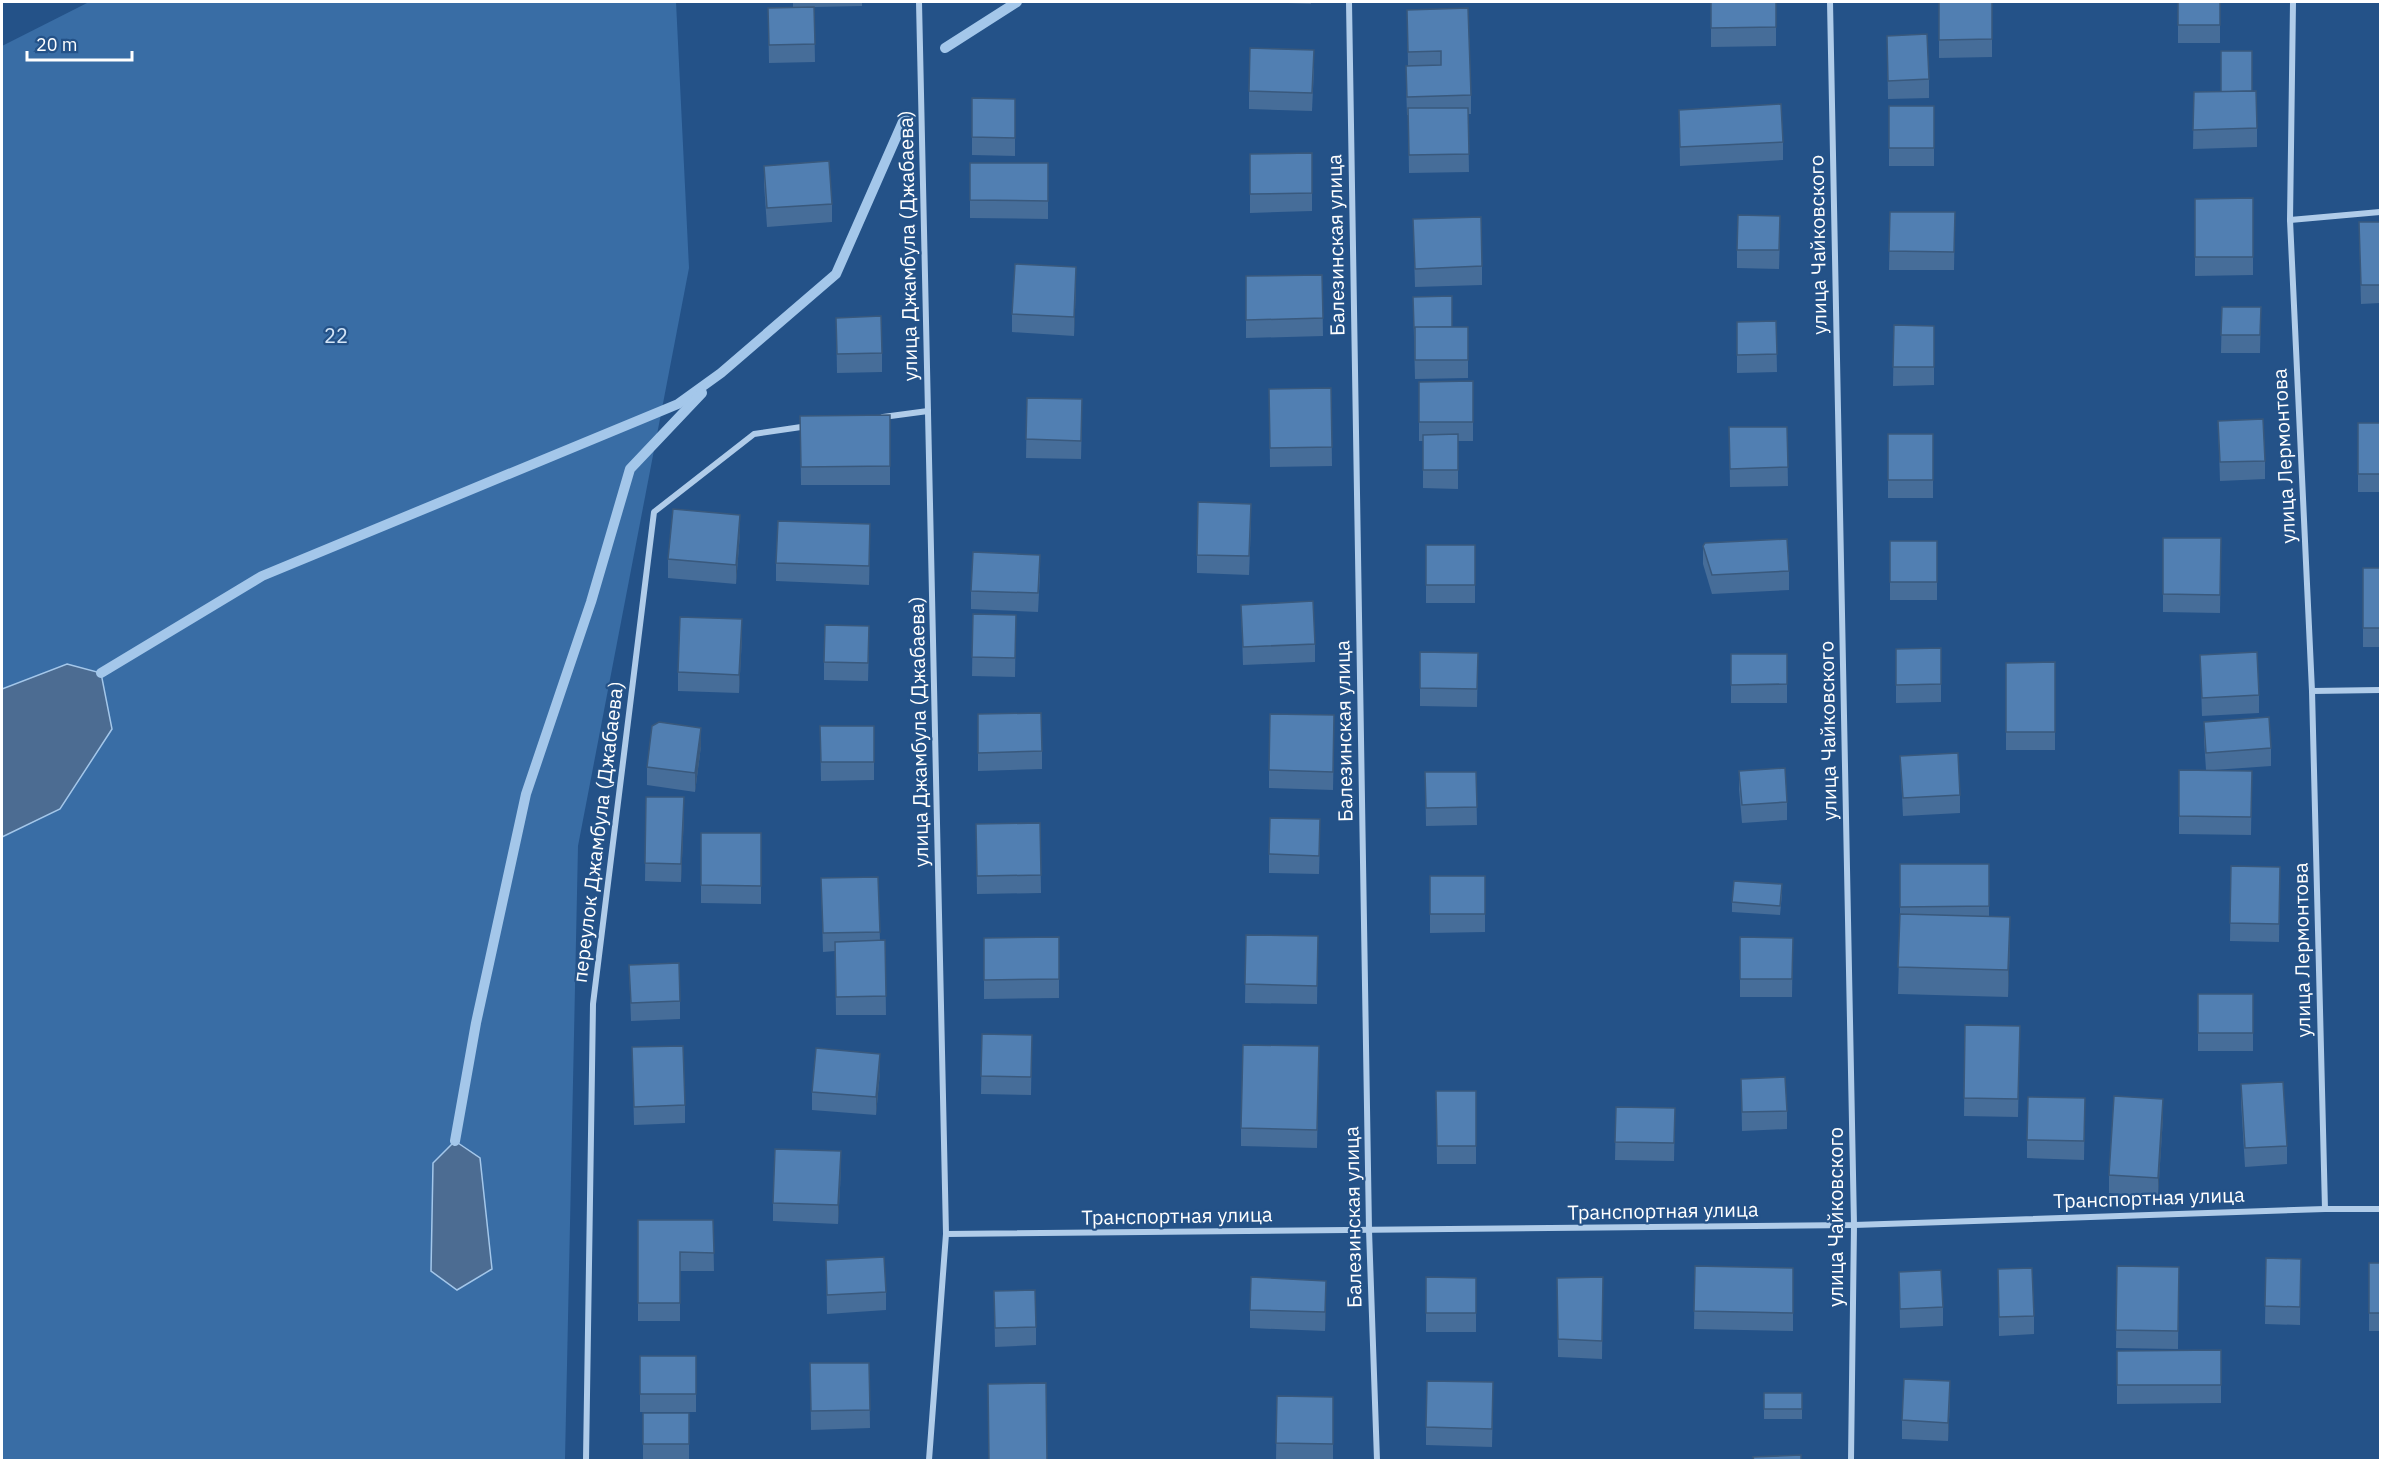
<svg xmlns="http://www.w3.org/2000/svg" width="2382" height="1462" viewBox="0 0 2382 1462" font-family="'IBM Plex Sans',sans-serif">
  <rect width="100%" height="100%" fill="#245288"/>
  <path fill="#396da5" d="M89,2H676L689,268L578,846L565,1460H2V46Z"/>
  <g fill="#4c6c92" stroke="#a4c7ea" stroke-width="1.5">
    <path d="M67,664L101,673L112,729L60,809L2,837V689Z"/>
    <path d="M455,1141L480,1158L492,1269L457,1290L431,1271L433,1163Z"/>
  </g>
  <g fill="none" stroke-linecap="round" stroke-linejoin="round">
    <g stroke="#a4c7ea" stroke-width="10">
      <path d="M945,48L1017,2"/>
      <path d="M101,673L262,576L678,404L721,373L836,274L905,117"/>
      <path d="M455,1141L476,1023L526,794L591,602L630,469L702,393"/>
    </g>
    <g stroke="#b0cce9" stroke-width="6">
      <path d="M919,2L946,1234L929,1460"/>
      <path d="M1349,2L1369,1230L1377,1460"/>
      <path d="M1830,2L1854,1225L1851,1460"/>
      <path d="M2293,2L2290,220L2312,691L2325,1209"/>
      <path d="M2290,220L2380,212"/>
      <path d="M883,417L928,411"/>
      <path d="M2312,691L2380,690"/>
      <path d="M946,1234L1854,1225L2325,1209H2380"/>
      <path d="M586,1460L593,1004L654,512L754,434L808,426"/>
    </g>
  </g>
  <g fill="#466d99">
    <path d="M793,2H862V6L814,7L815,62L769,63L768,8L793,7Z"/>
    <path d="M1262,2H1311V4Z"/>
    <path d="M1711,2H1776V46L1711,47Z"/>
    <path d="M1939,2H1992V57L1939,58Z"/>
    <rect x="2178" y="2" width="42" height="41"/>
    <path d="M1468,8L1471,95V114H1468L1469,172L1409,173L1408,115H1407L1406,84V66H1408L1407,10Z"/>
    <path d="M1887,36L1929,79V98L1888,99Z"/>
    <path d="M1314,68L1312,111L1249,109V91Z"/>
    <path d="M2252,91L2257,128V147L2193,149L2194,92Z"/>
    <path d="M972,98L1015,99V156L972,155Z"/>
    <rect x="1889" y="106" width="45" height="60"/>
    <path d="M1679,110L1783,142V160L1680,166Z"/>
    <path d="M1312,153V211L1250,213V154Z"/>
    <path d="M970,163H1048V219L970,218Z"/>
    <path d="M764,166L832,204V222L767,227L764,184Z"/>
    <path d="M2253,198V275L2195,276V199Z"/>
    <path d="M1890,212H1955L1954,270H1889Z"/>
    <path d="M1413,219L1482,266V285L1415,287Z"/>
    <path d="M2359,222H2380V303L2361,304Z"/>
    <path d="M1780,234L1779,269L1737,268V250Z"/>
    <path d="M1322,275L1323,336L1246,338V276Z"/>
    <path d="M1076,285L1074,336L1012,332V314Z"/>
    <path d="M1413,297L1452,327H1468V378L1415,379Z"/>
    <path d="M2222,307H2261L2260,353H2221Z"/>
    <path d="M836,318L882,353V372L837,373Z"/>
    <path d="M1776,321L1777,372L1737,373V322Z"/>
    <path d="M1894,325L1934,326V385L1893,386Z"/>
    <path d="M1473,381V441H1458V489L1423,488V441H1419V382Z"/>
    <path d="M1331,388L1332,466L1270,467L1269,389Z"/>
    <path d="M1027,398L1082,417L1081,459L1026,458Z"/>
    <path d="M890,415V485H801L800,416Z"/>
    <path d="M2218,421L2265,461V479L2220,481Z"/>
    <rect x="2358" y="423" width="22" height="69"/>
    <path d="M1729,427H1787L1788,486L1730,487Z"/>
    <rect x="1888" y="434" width="45" height="64"/>
    <path d="M1251,522L1249,575L1197,573V555Z"/>
    <path d="M740,533L736,584L668,578V559Z"/>
    <path d="M2163,538H2221L2220,613L2163,612Z"/>
    <rect x="1890" y="541" width="47" height="59"/>
    <path d="M870,543L869,585L776,581V563Z"/>
    <rect x="1426" y="545" width="49" height="58"/>
    <path d="M1703,546L1789,571V590L1712,594L1703,564Z"/>
    <rect x="2363" y="568" width="17" height="79"/>
    <path d="M1040,573L1038,612L971,609V591Z"/>
    <path d="M1241,605L1315,644V662L1243,665Z"/>
    <path d="M973,614L1016,615L1015,677L972,676Z"/>
    <path d="M742,637L739,693L678,691V672Z"/>
    <path d="M869,644L868,681L824,680V662Z"/>
    <path d="M1941,648V702L1896,703V649Z"/>
    <path d="M1420,652L1478,653L1477,707L1420,706Z"/>
    <rect x="1731" y="654" width="56" height="49"/>
    <path d="M2200,655L2259,695V713L2202,716Z"/>
    <path d="M2055,662V750H2006V663Z"/>
    <path d="M978,714L1042,751V769L978,771Z"/>
    <path d="M2204,722L2271,748V766L2214,770L2252,771L2251,835L2179,834V770H2206L2204,740Z"/>
    <path d="M820,726H874V780L821,781Z"/>
    <path d="M1334,734L1333,790L1269,788V770Z"/>
    <path d="M701,746L695,792L647,785V767Z"/>
    <path d="M1900,756L1960,795V813L1903,816Z"/>
    <path d="M1739,771L1787,802V820L1742,823L1739,789Z"/>
    <path d="M1425,772H1476L1477,825L1426,826Z"/>
    <path d="M646,797L684,815L681,882L645,881Z"/>
    <path d="M1040,823L1041,893L977,894L976,824Z"/>
    <path d="M701,833H761V904L701,903Z"/>
    <path d="M1320,837L1319,874L1269,873V854Z"/>
    <path d="M1900,864H1989V917L2010,944L2008,997L1898,994L1900,919Z"/>
    <path d="M2231,866L2280,867L2279,942L2230,941Z"/>
    <path d="M1430,876H1485V932L1430,933Z"/>
    <path d="M878,877L880,941L885,940L886,1015H836L835,951L823,952L821,878Z"/>
    <path d="M1782,894L1780,915L1732,912V902Z"/>
    <path d="M1246,935L1318,936L1317,1004L1245,1003Z"/>
    <path d="M1059,937V998L984,999V938Z"/>
    <path d="M1740,937L1793,938L1792,997H1740Z"/>
    <path d="M629,965L680,1001V1019L631,1021Z"/>
    <rect x="2198" y="994" width="55" height="57"/>
    <path d="M1965,1025L2020,1026L2018,1117L1964,1116Z"/>
    <path d="M982,1034L1032,1035L1031,1095L981,1094Z"/>
    <path d="M1319,1046L1317,1148L1241,1146V1128Z"/>
    <path d="M632,1047L685,1105V1123L634,1125Z"/>
    <path d="M880,1072L876,1115L812,1110V1092Z"/>
    <path d="M1741,1079L1787,1111V1129L1742,1131Z"/>
    <path d="M2241,1084L2287,1146V1164L2245,1167L2241,1102Z"/>
    <path d="M1436,1091H1476V1164H1437Z"/>
    <path d="M2085,1098L2084,1160L2027,1158V1140Z"/>
    <path d="M1616,1107L1675,1108L1674,1161L1615,1160Z"/>
    <path d="M2163,1117L2158,1196L2109,1193V1175Z"/>
    <path d="M841,1170L838,1224L773,1221V1203Z"/>
    <path d="M638,1220H713L714,1271H680V1321H638Z"/>
    <path d="M2266,1258L2301,1259L2300,1325L2265,1324Z"/>
    <path d="M826,1260L886,1292V1310L827,1314Z"/>
    <rect x="2369" y="1263" width="11" height="68"/>
    <path d="M1695,1266L1793,1268V1331L1694,1329Z"/>
    <path d="M2117,1266L2179,1267L2178,1349L2116,1348Z"/>
    <path d="M1998,1269L2034,1316V1334L1999,1336Z"/>
    <path d="M1899,1272L1943,1307V1326L1900,1328Z"/>
    <path d="M1426,1277L1476,1278V1332H1426Z"/>
    <path d="M1603,1277L1602,1359L1558,1357L1557,1296Z"/>
    <path d="M994,1291L1036,1327V1345L995,1347Z"/>
    <path d="M1326,1299L1325,1331L1250,1328V1310Z"/>
    <path d="M2221,1350V1403L2117,1404V1351Z"/>
    <rect x="640" y="1356" width="56" height="56"/>
    <path d="M810,1363H869L870,1428L811,1430Z"/>
    <rect x="1764" y="1393" width="38" height="26"/>
    <path d="M1277,1396L1333,1397V1461H1276Z"/>
    <path d="M1950,1400L1948,1441L1902,1439V1420Z"/>
    <path d="M1493,1401L1492,1447L1426,1445V1427Z"/>
    <rect x="643" y="1413" width="46" height="48"/>
  </g>
  <g fill="#39597d">
    <path d="M1076,267V285L1074,336V317Z"/>
    <path d="M740,515V533L736,584V565Z"/>
    <path d="M870,524V543L869,585V566Z"/>
    <path d="M742,619V637L739,693V675Z"/>
    <path d="M701,728V746L695,792V773Z"/>
    <path d="M684,797V815L681,882V864Z"/>
    <path d="M2010,917V944L2008,997V970Z"/>
    <path d="M880,1054V1072L876,1115V1097Z"/>
    <path d="M2163,1099V1117L2158,1196V1178Z"/>
    <path d="M841,1151V1170L838,1224V1205Z"/>
    <path d="M1326,1281V1299L1325,1331V1312Z"/>
    <path d="M1950,1381V1400L1948,1441V1423Z"/>
  </g>
  <g fill="#517fb2" stroke="#39597d" stroke-width="1.5">
    <path d="M1711,2H1776V27L1711,28Z"/>
    <path d="M1939,2H1992V39L1939,40Z"/>
    <rect x="2178" y="2" width="42" height="23"/>
    <path d="M814,7L815,44L769,45L768,8Z"/>
    <path d="M1468,8L1471,95L1407,97L1406,66L1441,65V51L1408,52L1407,10Z"/>
    <path d="M1927,34L1929,79L1888,81L1887,36Z"/>
    <path d="M1250,48L1314,50L1312,93L1249,91Z"/>
    <path d="M2221,51H2252V91L2221,92Z"/>
    <path d="M2256,91L2257,128L2193,130L2194,92Z"/>
    <path d="M972,98L1015,99V138L972,137Z"/>
    <path d="M1781,104L1783,142L1680,147L1679,110Z"/>
    <rect x="1889" y="106" width="45" height="42"/>
    <path d="M1408,108H1468L1469,154L1409,155Z"/>
    <path d="M1312,153V193L1250,194V154Z"/>
    <path d="M829,161L832,204L767,208L764,166Z"/>
    <path d="M970,163H1048V201L970,200Z"/>
    <path d="M2253,198V257H2195V199Z"/>
    <path d="M1890,212H1955L1954,252L1889,251Z"/>
    <path d="M1738,215L1780,216L1779,250H1737Z"/>
    <path d="M1481,217L1482,266L1415,269L1413,219Z"/>
    <path d="M2359,222H2380V285H2361Z"/>
    <path d="M1015,264L1076,267L1074,317L1012,314Z"/>
    <path d="M1322,275L1323,318L1246,320V276Z"/>
    <path d="M1452,296V327L1414,328L1413,297Z"/>
    <path d="M2222,307H2261L2260,335H2221Z"/>
    <path d="M881,316L882,353L837,354L836,318Z"/>
    <path d="M1776,321L1777,354L1737,355V322Z"/>
    <path d="M1894,325L1934,326V367H1893Z"/>
    <rect x="1415" y="327" width="53" height="33"/>
    <path d="M1473,381V422H1419V382Z"/>
    <path d="M1331,388L1332,447L1270,448L1269,389Z"/>
    <path d="M1027,398L1082,399L1081,441L1026,439Z"/>
    <path d="M890,415V466L801,467L800,416Z"/>
    <path d="M2263,419L2265,461L2220,462L2218,421Z"/>
    <rect x="2358" y="423" width="22" height="51"/>
    <path d="M1729,427H1787L1788,467L1730,469Z"/>
    <path d="M1458,434V470H1423V435Z"/>
    <rect x="1888" y="434" width="45" height="46"/>
    <path d="M1198,502L1251,504L1249,556L1197,555Z"/>
    <path d="M673,509L740,515L736,565L668,559Z"/>
    <path d="M778,521L870,524L869,566L776,563Z"/>
    <path d="M2163,538H2221L2220,595L2163,594Z"/>
    <path d="M1787,539L1789,571L1712,575L1703,546L1705,543Z"/>
    <rect x="1890" y="541" width="47" height="41"/>
    <rect x="1426" y="545" width="49" height="40"/>
    <path d="M973,552L1040,555L1038,593L971,591Z"/>
    <rect x="2363" y="568" width="17" height="60"/>
    <path d="M1313,601L1315,644L1243,647L1241,605Z"/>
    <path d="M973,614L1016,615L1015,658L972,657Z"/>
    <path d="M680,617L742,619L739,675L678,672Z"/>
    <path d="M825,625L869,626L868,663L824,662Z"/>
    <path d="M1941,648V684L1896,685V649Z"/>
    <path d="M1420,652L1478,653L1477,689L1420,688Z"/>
    <path d="M2257,652L2259,695L2202,698L2200,655Z"/>
    <path d="M1731,654H1787V684L1731,685Z"/>
    <path d="M2055,662V732H2006V663Z"/>
    <path d="M1041,713L1042,751L978,753V714Z"/>
    <path d="M1270,714L1334,715L1333,772L1269,770Z"/>
    <path d="M2269,717L2271,748L2206,753L2204,722Z"/>
    <path d="M659,722L701,728L695,773L647,767L652,726Z"/>
    <path d="M820,726H874V762H821Z"/>
    <path d="M1958,753L1960,795L1903,798L1900,756Z"/>
    <path d="M1785,768L1787,802L1742,805L1739,771Z"/>
    <path d="M2179,770L2252,771L2251,817L2179,816Z"/>
    <path d="M1425,772H1476L1477,807L1426,808Z"/>
    <path d="M646,797H684L681,864L645,863Z"/>
    <path d="M1270,818L1320,819L1319,856L1269,854Z"/>
    <path d="M1040,823L1041,875L977,876L976,824Z"/>
    <path d="M701,833H761V886L701,885Z"/>
    <path d="M1900,864H1989V906L1900,907Z"/>
    <path d="M2231,866L2280,867L2279,924L2230,923Z"/>
    <rect x="1430" y="876" width="55" height="38"/>
    <path d="M878,877L880,932L823,933L821,878Z"/>
    <path d="M1734,881L1782,884L1780,906L1732,902Z"/>
    <path d="M1900,914L2010,917L2008,970L1898,967Z"/>
    <path d="M1246,935L1318,936L1317,986L1245,984Z"/>
    <path d="M1059,937V979L984,980V938Z"/>
    <path d="M1740,937L1793,938L1792,979H1740Z"/>
    <path d="M885,940L886,996L836,997L835,942Z"/>
    <path d="M679,963L680,1001L631,1003L629,965Z"/>
    <rect x="2198" y="994" width="55" height="39"/>
    <path d="M1965,1025L2020,1026L2018,1099L1964,1098Z"/>
    <path d="M982,1034L1032,1035L1031,1077L981,1076Z"/>
    <path d="M1243,1045L1319,1046L1317,1130L1241,1128Z"/>
    <path d="M683,1046L685,1105L634,1107L632,1047Z"/>
    <path d="M816,1048L880,1054L876,1097L812,1092Z"/>
    <path d="M1785,1077L1787,1111L1742,1112L1741,1079Z"/>
    <path d="M2283,1082L2287,1146L2245,1148L2241,1084Z"/>
    <path d="M1436,1091H1476V1146H1437Z"/>
    <path d="M2114,1096L2163,1099L2158,1178L2109,1175Z"/>
    <path d="M2028,1097L2085,1098L2084,1141L2027,1140Z"/>
    <path d="M1616,1107L1675,1108L1674,1143L1615,1142Z"/>
    <path d="M775,1149L841,1151L838,1205L773,1203Z"/>
    <path d="M638,1220H713L714,1253L680,1252V1303H638Z"/>
    <path d="M884,1257L886,1292L827,1295L826,1260Z"/>
    <path d="M2266,1258L2301,1259L2300,1307L2265,1306Z"/>
    <rect x="2369" y="1263" width="11" height="50"/>
    <path d="M1695,1266L1793,1268V1313L1694,1311Z"/>
    <path d="M2117,1266L2179,1267L2178,1331L2116,1330Z"/>
    <path d="M2032,1268L2034,1316L1999,1317L1998,1269Z"/>
    <path d="M1941,1270L1943,1307L1900,1309L1899,1272Z"/>
    <path d="M1251,1277L1326,1281L1325,1312L1250,1310Z"/>
    <path d="M1426,1277L1476,1278V1313H1426Z"/>
    <path d="M1603,1277L1602,1341L1558,1339L1557,1278Z"/>
    <path d="M1035,1290L1036,1327L995,1328L994,1291Z"/>
    <path d="M2221,1350V1385H2117V1351Z"/>
    <rect x="640" y="1356" width="56" height="38"/>
    <path d="M810,1363H869L870,1410L811,1411Z"/>
    <path d="M1904,1379L1950,1381L1948,1423L1902,1420Z"/>
    <path d="M1427,1381L1493,1382L1492,1429L1426,1427Z"/>
    <path d="M1046,1383L1047,1461H989L988,1384Z"/>
    <rect x="1764" y="1393" width="38" height="16"/>
    <path d="M1277,1396L1333,1397V1444L1276,1443Z"/>
    <rect x="643" y="1413" width="46" height="31"/>
    <path d="M1801,1455V1461H1754L1753,1457Z"/>
  </g>
  <g text-anchor="middle" stroke-width="4.5" stroke-linejoin="round" paint-order="stroke">
    <g font-size="20" fill="#fff" stroke="#245288">
      <text transform="translate(1336 245) rotate(-91)" y="7">Балезинская улица</text>
      <text transform="translate(1818 245) rotate(-91)" y="7">улица Чайковского</text>
      <text transform="translate(908 246) rotate(-91)" y="7">улица Джамбула (Джабаева)</text>
      <text transform="translate(2284 456) rotate(-93)" y="7">улица Лермонтова</text>
      <text transform="translate(1344 731) rotate(-91)" y="7">Балезинская улица</text>
      <text transform="translate(1828 731) rotate(-91)" y="7">улица Чайковского</text>
      <text transform="translate(919 732) rotate(-91)" y="7">улица Джамбула (Джабаева)</text>
      <text transform="translate(598 832) rotate(-83)" y="7">переулок Джамбула (Джабаева)</text>
      <text transform="translate(2302 950) rotate(-91)" y="7">улица Лермонтова</text>
      <text transform="translate(2149 1198) rotate(-2)" y="7">Транспортная улица</text>
      <text transform="translate(1663 1211) rotate(-1)" y="7">Транспортная улица</text>
      <text transform="translate(1177 1216) rotate(-1)" y="7">Транспортная улица</text>
      <text transform="translate(1353 1217) rotate(-91)" y="7">Балезинская улица</text>
      <text transform="translate(1836 1217) rotate(-90)" y="7">улица Чайковского</text>
    </g>
    <g font-size="20" fill="#d4e5f7" stroke="#245288">
      <text x="336" y="343">22</text>
    </g>
  </g>
  <rect width="2382" height="1462" fill="none" stroke="#ffffff" stroke-width="6"/>
  <path d="M27 51v9h105v-9" fill="none" stroke="#ffffff" stroke-width="3"/>
  <text x="36" y="51" font-size="18" fill="#ffffff" stroke="#245288" stroke-width="4.5" paint-order="stroke">20 m</text>
</svg>
